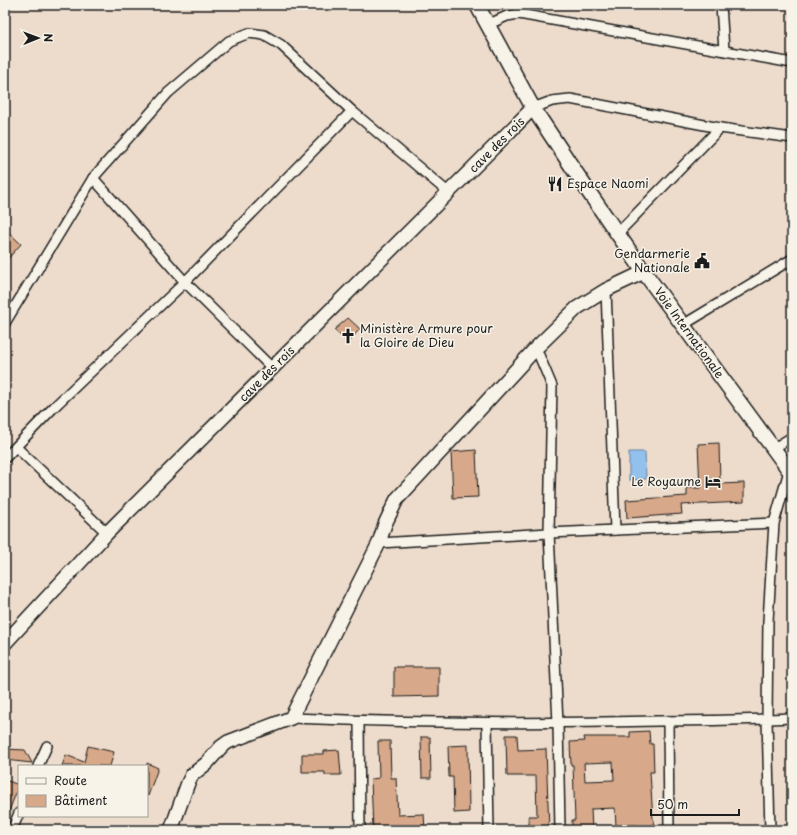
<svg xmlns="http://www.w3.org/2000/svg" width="797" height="835" viewBox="0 0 797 835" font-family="'Playpen Sans',sans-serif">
  <rect width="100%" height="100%" fill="#eddccc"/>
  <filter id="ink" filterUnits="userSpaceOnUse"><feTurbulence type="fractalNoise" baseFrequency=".025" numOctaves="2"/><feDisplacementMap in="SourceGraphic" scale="8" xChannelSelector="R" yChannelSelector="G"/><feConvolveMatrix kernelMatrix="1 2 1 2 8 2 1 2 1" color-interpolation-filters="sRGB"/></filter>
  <g filter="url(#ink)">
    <path fill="#93c1ed" stroke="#637f99" d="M629,452H645L646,479L629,480Z"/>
    <g fill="#d7a889" stroke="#1c1c1c" fill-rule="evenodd">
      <path d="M5,229L21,244L5,262Z"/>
      <path d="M348,318L360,329L348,342L334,330Z"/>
      <path d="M719,443L720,484L744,483V502L681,505L682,514L627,518L626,500L687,496V488H700L698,444Z"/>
      <path d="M476,450L478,497L453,498L451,452Z"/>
      <path d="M394,667H439V696L394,697Z"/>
      <path d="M649,731L650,744H653L654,772H650L653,820H654L655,830H636V825L616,826L615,808L591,809L592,830H572V820H575L573,765H571L570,742L585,741L584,737H630V732ZM613,762L614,780L585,781L584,763Z"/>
      <path d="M506,735H517L518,750L546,749L549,830H529V816H537L536,776H507Z"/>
      <path d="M421,737H430L431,778H422Z"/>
      <path d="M378,741H390L391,778H396L398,815L424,814L425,830H373L371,779L379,778Z"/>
      <path d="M468,745L469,812L454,813L453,777H449L448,746Z"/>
      <path d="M88,746L114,752L110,766H62L66,755L84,762Z"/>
      <path d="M5,749L25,750L32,763L5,760Z"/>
      <path d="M339,750L341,775H325V772H302V754H324V751Z"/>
      <path d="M147,763L158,768L148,796L147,795Z"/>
      <path d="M5,780L19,785L6,819H5Z"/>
    </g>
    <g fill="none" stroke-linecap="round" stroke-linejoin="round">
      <defs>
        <g id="street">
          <path d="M721,5L724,50"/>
          <path d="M487,25L507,16L519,14L792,63"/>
          <path d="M533,108L552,101L570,99L720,128L792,138"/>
          <path d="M93,178L185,282L273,369"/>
          <path d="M617,234L720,128"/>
          <path d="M606,290L615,530"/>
          <path d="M5,323L93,178L168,93L229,41L249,33L264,35L281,45L352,111L449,193"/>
          <path d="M683,325L792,259"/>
          <path d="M536,348L552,386L549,533L558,723L560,830"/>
          <path d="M16,447L107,533"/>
          <path d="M774,448L792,437"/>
          <path d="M5,458L54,407L185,282L352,111"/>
          <path d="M379,543L549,533L774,523"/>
          <path d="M291,718C414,723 536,724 658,721C703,721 748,720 792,718"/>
          <path d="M359,721L360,830"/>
          <path d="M668,721L669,830"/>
          <path d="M487,723L489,830"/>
          <path d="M38,766L47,746"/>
          <path d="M12,830L19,813"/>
          <path d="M770,830L767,720L768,621L774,523L789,471"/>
        </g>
        <g id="secondary">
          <path d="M5,643L107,533L533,108"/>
          <path d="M171,830L188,783L192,775L207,763L221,747L228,742L291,718L379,543L385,524L397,499L536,348L577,308L606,290L644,272"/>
        </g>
        <path id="primary" d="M477,5L533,108L588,191L644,272L792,474"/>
      </defs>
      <use href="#street" stroke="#1c1c1c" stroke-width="12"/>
      <use href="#secondary" stroke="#1c1c1c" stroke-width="16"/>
      <use href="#primary" stroke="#1c1c1c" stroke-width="17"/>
      <use href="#street" stroke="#f7f3e8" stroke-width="9"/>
      <use href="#secondary" stroke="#f7f3e8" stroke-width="13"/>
      <use href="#primary" stroke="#f7f3e8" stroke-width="14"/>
    </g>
  </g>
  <defs>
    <symbol id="restaurant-bare" viewBox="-9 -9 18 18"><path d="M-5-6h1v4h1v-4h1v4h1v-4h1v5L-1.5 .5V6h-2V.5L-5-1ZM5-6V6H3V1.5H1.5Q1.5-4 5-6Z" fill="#1c1c1c" stroke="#f7f3e8" stroke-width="2.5" paint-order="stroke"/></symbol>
    <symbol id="civic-bare" viewBox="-9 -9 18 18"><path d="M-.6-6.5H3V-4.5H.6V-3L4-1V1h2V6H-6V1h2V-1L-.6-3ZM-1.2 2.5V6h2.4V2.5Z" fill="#1c1c1c" stroke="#f7f3e8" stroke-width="2.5" paint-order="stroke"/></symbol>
    <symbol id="church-bare" viewBox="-9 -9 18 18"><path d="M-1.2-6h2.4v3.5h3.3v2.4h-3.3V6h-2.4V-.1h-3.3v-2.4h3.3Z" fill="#1c1c1c" stroke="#f7f3e8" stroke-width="2.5" paint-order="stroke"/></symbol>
    <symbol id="hotel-bare" viewBox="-9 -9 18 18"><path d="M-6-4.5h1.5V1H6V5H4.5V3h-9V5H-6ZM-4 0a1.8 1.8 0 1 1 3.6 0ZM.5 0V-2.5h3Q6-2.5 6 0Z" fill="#1c1c1c" stroke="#f7f3e8" stroke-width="2.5" paint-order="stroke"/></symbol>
  </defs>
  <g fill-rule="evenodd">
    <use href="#restaurant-bare" x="544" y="173" width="22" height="22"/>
    <use href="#civic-bare" x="691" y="250" width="22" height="22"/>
    <use href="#church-bare" x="337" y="325" width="22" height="22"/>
    <use href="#hotel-bare" x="702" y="471" width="22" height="22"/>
  </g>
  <g text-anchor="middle" stroke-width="3" stroke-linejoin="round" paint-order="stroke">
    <g font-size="12" fill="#1c1c1c" stroke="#f7f3e8">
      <text transform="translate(497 145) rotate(-45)" y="4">cave des rois</text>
      <text transform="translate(689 333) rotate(54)" y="4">Voie Internationale</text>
      <text transform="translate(267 374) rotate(-45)" y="4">cave des rois</text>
    </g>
    <g font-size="12" fill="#1c1c1c" stroke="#f7f3e8" text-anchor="start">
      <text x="567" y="188">Espace Naomi</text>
      <text x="690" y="258" text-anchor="end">Gendarmerie<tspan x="690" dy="14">Nationale</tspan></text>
      <text x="360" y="333">Ministère Armure pour<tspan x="360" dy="14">la Gloire de Dieu</tspan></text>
      <text x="701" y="486" text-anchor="end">Le Royaume</text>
    </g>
  </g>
  <rect width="797" height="835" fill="none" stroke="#f7f3e8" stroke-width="20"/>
  <rect x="10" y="10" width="777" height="815" fill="none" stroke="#1c1c1c" stroke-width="1.5" filter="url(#ink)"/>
  <rect x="18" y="765" width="130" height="52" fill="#f7f3e8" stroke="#9f9d96"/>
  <rect x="26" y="778" width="20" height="6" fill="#f7f3e8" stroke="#9f9d96"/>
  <text x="54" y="785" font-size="12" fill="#1c1c1c">Route</text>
  <rect x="26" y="795" width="20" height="12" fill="#d7a889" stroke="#9f9d96"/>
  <text x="54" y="805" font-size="12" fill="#1c1c1c">Bâtiment</text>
  <g transform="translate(38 38) rotate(89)" stroke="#f7f3e8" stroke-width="3" paint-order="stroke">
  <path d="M0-3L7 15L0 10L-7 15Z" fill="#1c1c1c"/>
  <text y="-6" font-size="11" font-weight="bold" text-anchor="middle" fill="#1c1c1c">N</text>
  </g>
  <path d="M651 809v6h88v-6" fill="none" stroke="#1c1c1c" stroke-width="2"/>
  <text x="657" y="809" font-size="12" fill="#1c1c1c" stroke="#f7f3e8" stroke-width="3" paint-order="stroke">50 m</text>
</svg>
